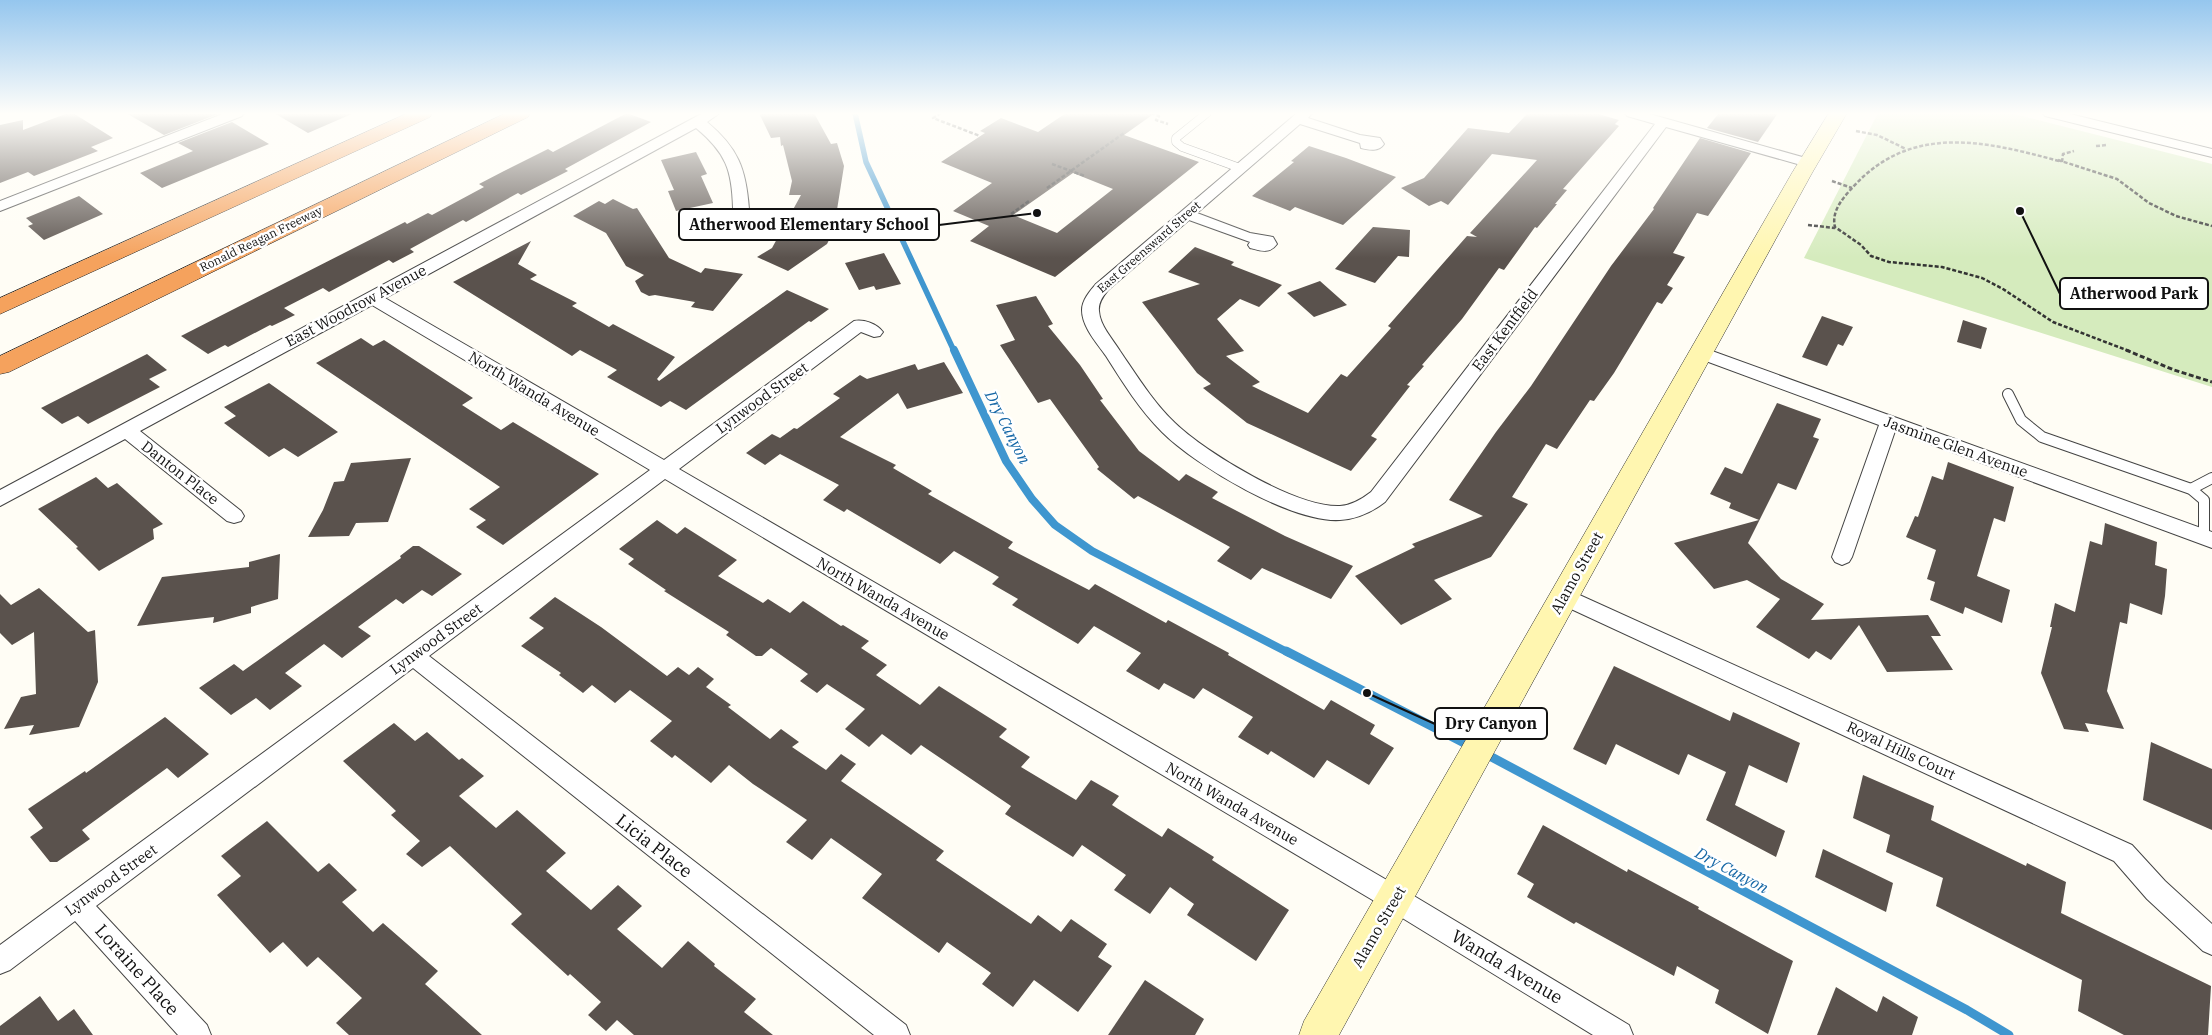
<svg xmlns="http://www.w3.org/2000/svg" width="2212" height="1035" viewBox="0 0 2212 1035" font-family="'IBM Plex Serif',serif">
  <rect width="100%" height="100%" fill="#fffdf5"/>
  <path fill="#d5ebbd" d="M1878,113H2010L2212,164V387L1804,258Z"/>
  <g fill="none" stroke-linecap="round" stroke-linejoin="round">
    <path stroke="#3f96cf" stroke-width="5.5" d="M855,113L866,162L954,351"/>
    <path stroke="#3f96cf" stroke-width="8" d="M954,350L1006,461L1032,499L1055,525L1092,551L1289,653"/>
    <g stroke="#3f96cf" stroke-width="9">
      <path d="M1286,651L1472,747"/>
      <path d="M1484,753L1967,1010L2009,1035"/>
    </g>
  </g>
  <g fill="#5a524d" fill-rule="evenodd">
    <path d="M68,113H73L113,138L91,147L98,151L34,176L28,172L0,183V125L23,120V130Z"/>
    <path d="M126,113H217L218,114L164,135Z"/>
    <path d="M274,113H354L308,133Z"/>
    <path d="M627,113L651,122L565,169L568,171L521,195L518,193L466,222L463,220L410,249L414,252L393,263L389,260L329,292L323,288L284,308L295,315L272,326L270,325L228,347L225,345L208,354L181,336L405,222L407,224L428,213L432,215L484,187L479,184L504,171L548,149L553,152Z"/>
    <path d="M759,113H814L831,144L837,143L844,166L836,216H841L827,244L788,271L757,257L772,248L801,195H789L792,181L783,145L781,146L780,137L771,138Z"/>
    <path d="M1066,113H1155L1124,135L1199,162L1055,277L970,241L989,226L953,211L992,183L941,162L985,133L980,131L1001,118L1038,132ZM1073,173L1113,189L1057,233L1013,215Z"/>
    <path d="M1528,113H1595L1619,120L1615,124L1619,126L1563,189L1567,190L1555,204H1557L1537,228L1535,227L1504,270L1499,268L1462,319L1422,365L1424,366L1407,385L1410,386L1371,436L1377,439L1351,471L1247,423L1203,388L1211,384L1197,373L1142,302L1200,284L1168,272L1195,247L1234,262L1231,265L1282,285L1259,307L1240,299L1217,319L1244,351L1226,356L1260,382L1252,386L1308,413L1341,374L1347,377L1391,328L1388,326L1467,236L1477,237L1470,233L1537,160L1492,154L1448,205L1441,201L1429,206L1401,188L1424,178L1468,128L1509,133Z"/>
    <path d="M1719,113H1778L1758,142L1707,128Z"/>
    <path d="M232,122L269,144L162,188L140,173L193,151L178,143Z"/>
    <path d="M1700,138L1751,153L1708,216L1697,213L1673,253L1685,257L1667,285L1673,288L1662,304L1657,302L1614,373L1594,401L1590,400L1557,449L1546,444L1512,497L1528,504L1491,557L1434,580L1452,599L1401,625L1355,576L1415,547L1412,544L1483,516L1449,500L1496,432L1531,386L1611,266L1654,209L1653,208Z"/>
    <path d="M1309,146L1346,158L1396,177L1343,225L1295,207L1290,211L1252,196L1294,162L1291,161Z"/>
    <path d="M696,152L707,174L701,176L713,203L676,211L668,191L674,190L661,160Z"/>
    <path d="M79,196L103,214L44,240L28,226L33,224L26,218Z"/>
    <path d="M613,199L633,209L637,208L669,258L701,273L705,268L743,274L713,311L691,307L695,302L655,295L649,296L641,292L635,281L644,275L626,266L606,233L573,216L599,201L605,204Z"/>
    <path d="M1373,227L1410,230L1409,257L1398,256L1375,283L1335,269Z"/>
    <path d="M531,241L518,264L537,275L530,279L577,303L572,306L609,327L613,324L675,357L657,379L659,381L787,290L829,309L811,322L809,321L686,410L670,401L661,407L607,377L617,370L580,350L572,356L453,282Z"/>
    <path d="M884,253L901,284L876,290L874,286L859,290L845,263Z"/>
    <path d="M1320,281L1347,305L1314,317L1287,293Z"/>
    <path d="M1036,296L1053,324L1048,326L1080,365L1103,399L1100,400L1139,451L1179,481L1186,474L1218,492L1212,498L1285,536L1353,566L1331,599L1262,568L1251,580L1217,561L1230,547L1138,496L1134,499L1097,469L1099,467L1050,399L1038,403L1000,345L1015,340L996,305Z"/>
    <path d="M1822,316L1853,327L1843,346L1838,344L1827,366L1802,357Z"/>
    <path d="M1963,320L1987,328L1981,349L1957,342Z"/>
    <path d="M361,338L373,346L384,340L473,398L462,405L501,430L513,422L599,474L503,545L476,527L486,520L469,509L500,487L316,363Z"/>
    <path d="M147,354L167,370L149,379L160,387L88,424L78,416L62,424L41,408Z"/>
    <path d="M944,362L963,393L907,409L898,393L840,437L896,465L893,468L932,491L928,494L1013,542L1008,548L1089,590L1095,584L1166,623L1168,620L1229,653L1228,655L1324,710L1331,700L1375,725L1370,734L1394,748L1369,785L1327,760L1314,778L1271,751L1268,755L1238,737L1253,717L1203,688L1194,699L1164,683L1159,690L1126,671L1141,653L1094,626L1078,644L1012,605L1018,599L992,584L999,577L954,551L940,564L847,509L844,512L823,500L839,485L780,454L765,465L746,453L772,434L780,438L794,428L797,429L840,398L833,394L860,375L867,379L915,364L918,370Z"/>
    <path d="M269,383L338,432L298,457L284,448L269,457L224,423L236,416L224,407Z"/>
    <path d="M1777,403L1821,419L1813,437L1819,439L1796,490L1778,483L1748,543L1781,579L1824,604L1811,620L1928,615L1941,636H1931L1953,670L1887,672L1859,625L1831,660L1816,651L1809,659L1756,627L1780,599L1747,580L1714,589L1674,543L1759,520L1729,508L1731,503L1710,494L1725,467L1742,474Z"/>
    <path d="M411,458L388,522L356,523L349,536L308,537L323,510L334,482L344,481L351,463Z"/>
    <path d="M1948,462L2014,487L2005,522L1994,518L1977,576L2010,590L2002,623L1965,607L1963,614L1930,600L1935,582L1927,579L1936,550L1906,537L1915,516L1918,517L1932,476L1943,480Z"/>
    <path d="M96,477L108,488L117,483L163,524L153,529L154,539L99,571L76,548L78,547L38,509Z"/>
    <path d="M657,520L677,534L685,527L737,560L718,576L763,603L768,599L790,613L803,601L841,626L843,625L869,641L861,648L887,665L876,675L920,705L939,686L1007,729L999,737L1030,757L1021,767L1076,800L1091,780L1119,796L1112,805L1162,837L1168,828L1214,857L1212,860L1289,910L1256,961L1187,915L1194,904L1170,887L1150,914L1114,890L1126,875L1082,845L1073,857L1005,814L1011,806L921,745L911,755L882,734L869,747L845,729L865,709L827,684L817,693L800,681L808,674L771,648L762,656H756L726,635L729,632L664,591L666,590L628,564L634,559L619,549Z"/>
    <path d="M2105,523L2157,542L2155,565L2167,569L2165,596L2162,615L2130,603L2127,624L2120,622L2107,691L2124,729L2085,723L2089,732L2064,729L2041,673L2052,627H2050L2055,603L2075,612L2090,541L2102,545Z"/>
    <path d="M413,546H419L462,574L432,596L422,590L403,604L396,599L358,627L371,636L342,658L324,644L285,673L302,686L270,710L256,698L231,715L199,688L234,664L243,671L401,558L400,556Z"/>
    <path d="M280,554L278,599L251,607V613L213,623L214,617L137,626L162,577L249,567V562Z"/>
    <path d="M39,588L88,632L95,630L98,682L79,727L29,735L34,725L4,729L21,697L36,694L34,632L12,645L0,633V594L11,605Z"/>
    <path d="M555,597L601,627L667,676L678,667L689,675L698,667L714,679L706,687L731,705L728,707L770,739L781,729L799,742L792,747L826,770L841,754L856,764L841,781L944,851L936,860L1031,924L1038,915L1061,932L1071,919L1107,944L1098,957L1112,966L1078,1012L1034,980L1013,1007L982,984L991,973L947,942L939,953L862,898L882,874L831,838L812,860L786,842L807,820L753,784L729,765L711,783L675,755L672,758L650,741L672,721L630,690L615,703L592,685L583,693L559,675L561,673L521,646L544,628L529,618Z"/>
    <path d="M1614,666L1730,721L1733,712L1800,743L1787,783L1749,765L1735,805L1785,831L1776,857L1706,820L1726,772L1688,754L1679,775L1616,744L1606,765L1573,749Z"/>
    <path d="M165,717L209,754L178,778L167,768L82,830L90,839L57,862H50L30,837L43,828L28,809L85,771L86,773Z"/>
    <path d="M394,723L415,741L427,732L459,760L462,758L484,776L459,796L496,828L517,810L566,853L546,871L591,910L618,885L642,906L617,929L662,968L688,941L715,964L714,966L756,999L744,1012L773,1035H634L617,1020L606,1031L588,1015L601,1002L570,974L568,976L511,924L522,914L450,846L422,867L406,854L420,841L391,815L396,811L343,761Z"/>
    <path d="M2151,742L2212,769V830L2143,800Z"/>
    <path d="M1863,775L1934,806L1931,820L2026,866L2027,863L2066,882L2061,913L2211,986L2208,1035H2124L2078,1011L2082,980L1936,906L1943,878L1886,852L1890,835L1853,818Z"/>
    <path d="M267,821L318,872L329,863L357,890L342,902L373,932L383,923L438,971L425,984L482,1035H349L336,1023L362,998L318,957L307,967L283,942L270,953L217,895L241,876L221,856Z"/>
    <path d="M1543,825L1627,872L1628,869L1699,907L1698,909L1793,961L1768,1034L1715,1003L1719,990L1677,966L1674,976L1576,922L1574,924L1527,897L1534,884L1517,874Z"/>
    <path d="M1823,849L1893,883L1886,912L1815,877Z"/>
    <path d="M1145,980L1204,1019L1195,1035H1108Z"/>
    <path d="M1836,987L1877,1012L1883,996L1918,1017L1912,1035H1817Z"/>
    <path d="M40,996L58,1021L74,1009L93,1035H0V1026Z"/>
  </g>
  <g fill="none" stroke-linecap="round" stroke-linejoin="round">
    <defs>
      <path id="lane-far1" d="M1207,113L1176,138V142L1182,147L1240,168"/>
      <g id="lane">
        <path d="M2008,394L2021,420L2042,437L2191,489L2204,500V537"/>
        <path d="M2191,489L2212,478"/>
      </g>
      <g id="street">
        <path d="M225,113H244L242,116L0,211V201Z"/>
        <path d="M703,113H720L707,122C738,148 746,168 749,209L720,240H708L706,237L733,208C732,170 726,153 696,128L385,298L664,460L854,321C864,319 877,324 883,332L880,336L874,337L861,332L679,469L1404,890L1629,1025L1633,1035H1593L1386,908L665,479L429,656L906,1025L910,1035H874L413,668L96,906L207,1025L211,1035H178L75,921L10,970L0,974V945L650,470L372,305L140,431L241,511L244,516L241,521L234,523L227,521L125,439L0,506V490Z"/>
        <path d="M1297,113H1312L1308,118L1360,135L1380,138L1384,144C1379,152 1369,150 1361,148L1360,143L1300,124L1197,213L1250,233L1273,237L1277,244C1270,254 1261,251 1250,248L1248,245L1250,242L1189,220L1108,290C1103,296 1098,303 1099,311C1100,326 1112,338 1120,351C1137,376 1153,402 1175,423C1206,453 1297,508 1340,506C1352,505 1362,499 1371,492L1655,124L1627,116L1625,113H1646L1813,160L1815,163L1808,167L1666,127L1385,502C1372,512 1357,519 1340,520C1292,523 1196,466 1162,432C1140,410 1123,383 1106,356C1097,343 1082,327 1082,310C1082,300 1090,291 1096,284Z"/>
        <path d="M2043,113H2066L2212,149V157L2045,116Z"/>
        <path d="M1701,347L2212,532V548L1895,431L1852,557L1849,562L1842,565L1835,562L1832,557L1879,425L1695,357L1692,353L1695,349Z"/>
        <path d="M1564,588L2132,845L2165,881L2212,924V955L2203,951L2147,899L2114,861L1556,602L1553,596L1556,590Z"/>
      </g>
      <path id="secondary" d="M1829,113H1847L1812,173L1339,1035H1299L1304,1021L1792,173Z"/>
      <g id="highway">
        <path d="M408,113H432L430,117L0,314V298Z"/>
        <path d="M506,113H530L528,117L9,372L0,374V356Z"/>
      </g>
    </defs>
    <use href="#lane-far1" stroke="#444" stroke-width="9"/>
    <use href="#lane" stroke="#444" stroke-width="12"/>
    <use href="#street" stroke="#444" stroke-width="2"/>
    <use href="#secondary" stroke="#333" stroke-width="1"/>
    <use href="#highway" stroke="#222" stroke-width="1"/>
    <g stroke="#333" stroke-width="2.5" stroke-dasharray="4 2" stroke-linecap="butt">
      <path d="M941,113L933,118L980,136"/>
      <path d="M1151,113L1159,116L1156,120L1168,124"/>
      <path d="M1856,131L1877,135L1906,149"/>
      <path d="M2096,146L2107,145"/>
      <path d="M2058,160L2117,179L2149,203L2176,216L2212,226"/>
      <path d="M2059,161C1985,141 1911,123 1853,187C1843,198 1831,211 1835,227L1861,245L1871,256L1889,262L1942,267L1982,278L2003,289L2053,322L2129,351"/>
      <path d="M2062,162L2063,154L2074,151"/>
      <path d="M1052,164L1085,176"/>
      <path d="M1832,181L1852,188"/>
      <path d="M1047,188L1124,133"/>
      <path d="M1011,214L1029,201"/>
      <path d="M1808,225L1835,228"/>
    </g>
    <path stroke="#333" stroke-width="3" stroke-dasharray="5 2.5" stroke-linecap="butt" d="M2126,350L2174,370L2212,382"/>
    <use href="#lane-far1" stroke="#fff" stroke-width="8"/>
    <use href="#lane" stroke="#fff" stroke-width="10"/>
    <use href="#street" fill="#fff" fill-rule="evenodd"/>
    <use href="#secondary" fill="#fff6b0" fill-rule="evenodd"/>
    <use href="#highway" fill="#f5a25d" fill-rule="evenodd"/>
  </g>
  <linearGradient id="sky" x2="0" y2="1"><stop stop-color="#95c6ee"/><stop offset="0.44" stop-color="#fffefa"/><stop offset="1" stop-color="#fffefa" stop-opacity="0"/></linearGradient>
  <rect width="2212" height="258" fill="url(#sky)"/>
  <g text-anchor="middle" stroke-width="5" stroke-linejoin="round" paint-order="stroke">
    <g font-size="12" fill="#111" stroke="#fff">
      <text transform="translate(261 239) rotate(-26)" y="4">Ronald Reagan Freeway</text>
      <text transform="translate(1149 247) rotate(-41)" y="4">East Greensward Street</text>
    </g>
    <g font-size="15" fill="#111" stroke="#fff">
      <text transform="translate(356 306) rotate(-28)" y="5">East Woodrow Avenue</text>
      <text transform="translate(1505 330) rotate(-53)" y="5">East Kentfield</text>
      <text transform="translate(534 394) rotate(31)" y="5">North Wanda Avenue</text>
      <text transform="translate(762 398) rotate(-36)" y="5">Lynwood Street</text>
      <text transform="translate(1956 447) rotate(20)" y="5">Jasmine Glen Avenue</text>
      <text transform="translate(180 473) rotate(38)" y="5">Danton Place</text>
      <text transform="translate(1577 573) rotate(-61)" y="5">Alamo Street</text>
      <text transform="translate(883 599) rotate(30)" y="5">North Wanda Avenue</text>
      <text transform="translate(436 639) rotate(-36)" y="5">Lynwood Street</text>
      <text transform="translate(1901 751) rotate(25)" y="5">Royal Hills Court</text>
      <text transform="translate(1232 804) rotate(30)" y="5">North Wanda Avenue</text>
      <text transform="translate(111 880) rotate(-36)" y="5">Lynwood Street</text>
      <text transform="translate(1379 927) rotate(-60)" y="5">Alamo Street</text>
    </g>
    <g font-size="16" font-style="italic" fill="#1768a6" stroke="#fff">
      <text transform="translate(1008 427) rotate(63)" y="6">Dry Canyon</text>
      <text transform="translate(1732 870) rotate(28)" y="6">Dry Canyon</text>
    </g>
    <g font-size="18" fill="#111" stroke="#fff">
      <text transform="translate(654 846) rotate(38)" y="6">Licia Place</text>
      <text transform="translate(1507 967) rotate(31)" y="6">Wanda Avenue</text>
      <text transform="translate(137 970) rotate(48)" y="6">Loraine Place</text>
    </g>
  </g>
  <path fill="none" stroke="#111" stroke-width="2" d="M1037 213L939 225M2020 211L2060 294M1367 693L1435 724"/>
  <g fill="#111" stroke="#fff" stroke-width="2">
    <circle cx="1037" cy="213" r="5"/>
    <circle cx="2020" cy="211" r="5"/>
    <circle cx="1367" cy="693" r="5"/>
  </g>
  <g fill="#fff" stroke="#111" stroke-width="2">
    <rect x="679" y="209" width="260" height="31" rx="5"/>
    <rect x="2060" y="278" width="148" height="31" rx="5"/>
    <rect x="1435" y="708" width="112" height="31" rx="5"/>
  </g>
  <g font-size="16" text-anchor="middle" font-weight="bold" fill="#111">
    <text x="809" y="230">Atherwood Elementary School</text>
    <text x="2134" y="299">Atherwood Park</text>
    <text x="1491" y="729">Dry Canyon</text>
  </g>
</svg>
